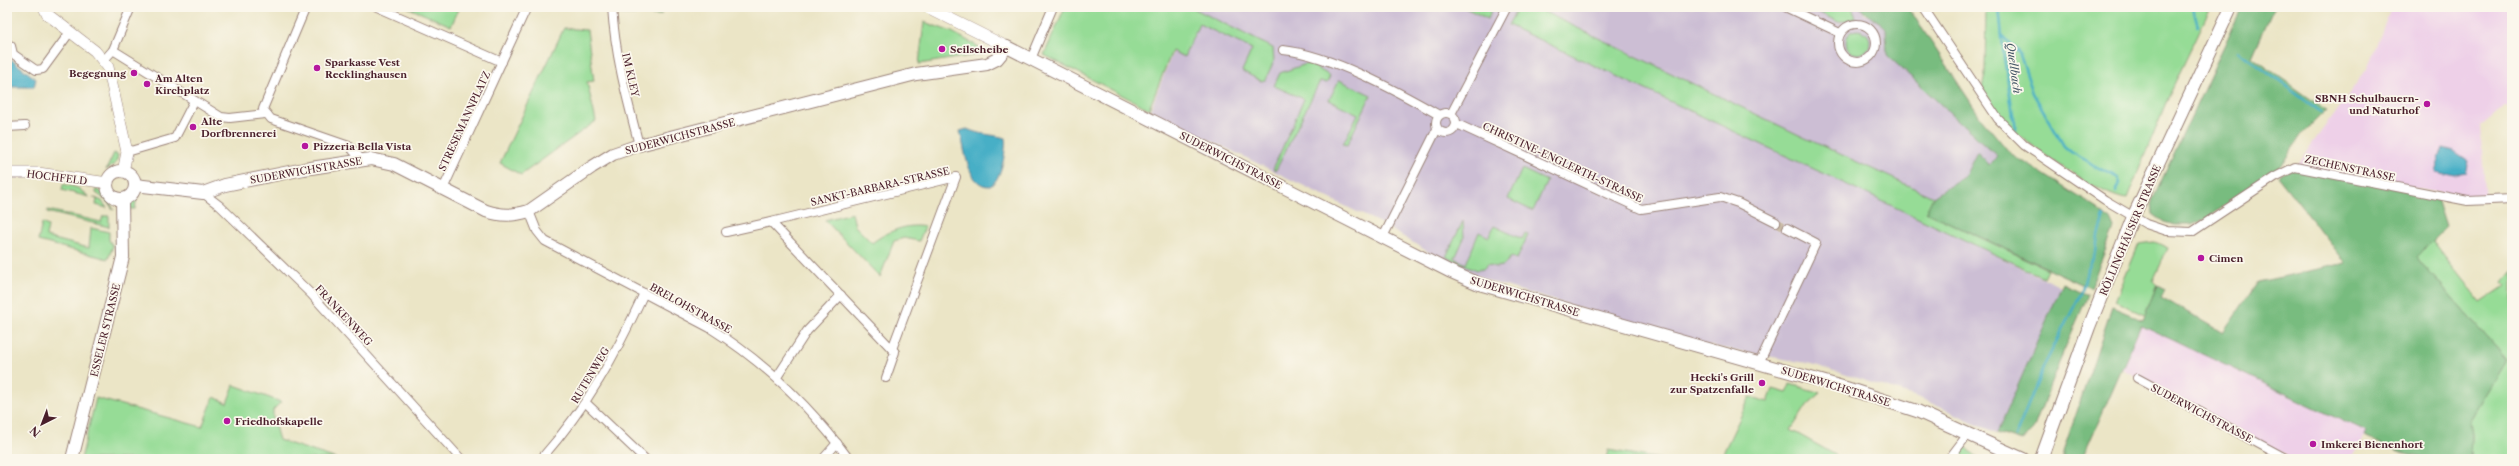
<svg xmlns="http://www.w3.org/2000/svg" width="2519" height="466" viewBox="0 0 2519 466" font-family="'Libre Caslon Text',serif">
  <rect width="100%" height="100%" fill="#fbf7ec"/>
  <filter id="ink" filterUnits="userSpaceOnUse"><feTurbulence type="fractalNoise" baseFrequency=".025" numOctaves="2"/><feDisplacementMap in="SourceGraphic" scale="8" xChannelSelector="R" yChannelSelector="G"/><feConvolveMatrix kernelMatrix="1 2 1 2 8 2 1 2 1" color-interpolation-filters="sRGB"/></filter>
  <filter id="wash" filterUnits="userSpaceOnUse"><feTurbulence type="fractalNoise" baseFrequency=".012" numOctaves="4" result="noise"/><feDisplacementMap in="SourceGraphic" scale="16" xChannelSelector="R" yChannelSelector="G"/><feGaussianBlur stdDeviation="0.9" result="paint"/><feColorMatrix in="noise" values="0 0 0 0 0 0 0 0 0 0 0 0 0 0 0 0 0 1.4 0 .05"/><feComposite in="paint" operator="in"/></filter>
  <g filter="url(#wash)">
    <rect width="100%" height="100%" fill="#ebe5c6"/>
    <g fill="#eed0e8">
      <path d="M2391,7H2512V107L2504,106L2480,126L2486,201L2295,167L2367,69Z"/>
      <path d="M2141,325L2366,432L2364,437L2350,459H2293L2122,369Z"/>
    </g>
    <path fill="#ccbed4" d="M1190,7H1463L1487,19L1493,7H1860L1865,15L1877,18L1887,29V55L1997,156L1990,165L1977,152L1965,176L1933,197L1924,220L2061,287L1997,433L1920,398L1812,364L1694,343L1492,282L1435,256L1384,225L1150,111Z"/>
    <g fill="#96dc96" stroke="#707e60">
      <path d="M407,7H460L451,26Z"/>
      <path d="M619,7H661V15L619,14Z"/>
      <path d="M1065,7H1191L1273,48L1274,61L1265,80L1261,81L1242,71L1252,49L1199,24L1184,57L1172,51L1149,109L1044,55Z"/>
      <path d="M1463,7H1493L1488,19Z"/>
      <path d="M1518,7H1534L1801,136L1933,197L1926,212L2047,269L2043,277L1508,25Z"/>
      <path d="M1808,7L1828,9L1831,7H1852L1856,18L1838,22Z"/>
      <path d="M1986,7H2211L2169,95L2127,199C2101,197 2023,142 2004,121C1996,112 1990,99 1982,88L1985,75Z"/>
      <path d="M924,22L952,32L979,47L982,54L919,64Z"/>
      <path d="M564,28L587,30L594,81L587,82L596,121L521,175L500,163Z"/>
      <circle cx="1858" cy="42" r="12"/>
      <path d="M1309,63L1330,76L1327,83L1320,81L1276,170L1273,169L1304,99L1274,86L1280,73Z"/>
      <path d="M1339,80L1371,95L1347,145L1343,144L1358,114L1329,100Z"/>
      <path d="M114,153L118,155L116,163L106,170Z"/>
      <path d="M1522,169L1547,181L1533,211L1508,199Z"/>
      <path d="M63,184L78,188L89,197L62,190Z"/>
      <path d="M96,189L106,195L114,210L106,200L96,193Z"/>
      <path d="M137,196L135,209H129L131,202Z"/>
      <path d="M93,197L102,201L107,208L96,205L97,199Z"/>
      <path d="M48,210L101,222L103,216H109V227L47,212Z"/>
      <path d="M852,213L855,226L872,243C886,232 907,223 925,227L919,241L904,238L894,241L880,277L825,220Z"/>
      <path d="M1463,221L1464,238L1455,258L1466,264L1479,232L1489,237L1494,226L1522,239L1525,233L1528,235L1517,259L1511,257L1503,266L1495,267L1488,264L1483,269L1477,270L1446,257Z"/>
      <path d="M42,223L48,226L46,237L89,248L91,228L109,232V240L113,246L108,259L38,241Z"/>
      <path d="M2432,241L2481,303L2506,286L2503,282L2512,271V459H2471L2472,435L2470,420L2506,360L2416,257Z"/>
      <path d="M2155,242L2168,248L2153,281L2157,285L2145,315L2115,301L2139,244Z"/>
      <path d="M1790,384L1821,393L1808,404L1791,430L1839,457L1716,459L1723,453L1750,397L1768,402L1773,389L1787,393Z"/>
      <path d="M234,385L281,402L273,410V419L279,440L337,459H81L96,398L202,427L214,397L227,403Z"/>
      <path d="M1965,446L1979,459H1955Z"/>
      <path d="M1608,450L1660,459H1606Z"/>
    </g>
    <g fill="#78bc7f" stroke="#616e55">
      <path d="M1860,7H1908L1981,118L2010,153L2098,209L2110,220L2114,229L2090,288L1926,212L1933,197L1965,176L1977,152L1990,165L1997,156L1887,55L1886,28C1876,17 1867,18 1860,7Z"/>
      <path d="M2242,7H2274L2252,57L2326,110L2302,134L2280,167L2209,217L2192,225H2175L2164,222L2153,214L2152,201Z"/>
      <path d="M2295,167L2436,196L2446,227L2416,257L2506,360L2470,420L2472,435L2471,459H2431L2401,452L2364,437L2366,432L2141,325L2082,459H2063V452L2112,307L2143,320L2157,285L2165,289L2161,297L2223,333L2258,282L2346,263L2277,176Z"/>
      <path d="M2063,283L2088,295L2059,362L2033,430L2021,441L1997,433Z"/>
    </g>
    <g fill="#46afc6" stroke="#486778">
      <path d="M7,47L9,49L8,57L36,79L34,87H7Z"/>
      <path d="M967,129C980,135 992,134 1005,138C1007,149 1001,181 990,186C967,187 965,148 960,131Z"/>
      <path d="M2443,148L2454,151L2469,161L2466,174L2455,176L2435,172Z"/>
    </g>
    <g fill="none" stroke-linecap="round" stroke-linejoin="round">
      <g stroke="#46afc6" stroke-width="2.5">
        <path d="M1999,7L2004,57L2013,115L2016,121V129"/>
        <path d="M2193,7L2198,26"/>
        <path d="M2002,35L2019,52L2033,93L2064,146L2071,152L2118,178L2120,183L2116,192"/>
        <path d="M2238,51L2321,112"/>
        <path d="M2015,437L2044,366L2082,291L2087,270L2096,252L2098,235L2104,216"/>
      </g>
    </g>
  </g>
  <g filter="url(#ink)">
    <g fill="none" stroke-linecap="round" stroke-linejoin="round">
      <path stroke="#cbbda7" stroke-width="8" stroke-dasharray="8 4" stroke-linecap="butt" d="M1776,222L1787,228"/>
      <defs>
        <g id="minor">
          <path d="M306,7L263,109L271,119L349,146L361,159"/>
          <path d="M377,7L502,62"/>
          <path d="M612,7C615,55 627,99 639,145"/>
          <path d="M1785,7L1840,33"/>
          <path d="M1923,7L1998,119L2024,145L2105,200L2146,224L2167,231L2192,232L2275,177L2295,167L2468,201L2512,199"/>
          <circle cx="1857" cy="43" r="19"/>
          <path d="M7,43L11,46L13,54L36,70L43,69L70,32"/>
          <path d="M113,50L221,117L230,118L265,114"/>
          <path d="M1283,50C1331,55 1397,91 1439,115"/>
          <path d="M1031,59L1053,7"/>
          <path d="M104,60L113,50L131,7"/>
          <circle cx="1446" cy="123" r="10"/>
          <path d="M1451,114L1507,7"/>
          <path d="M1457,124L1641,209L1720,197L1738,203L1776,222"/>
          <path d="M7,127L25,126"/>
          <path d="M127,152L175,138L194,101"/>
          <path d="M956,177L892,349L771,222Z"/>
          <path d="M443,189L527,7"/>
          <path d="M203,193L220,206L311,294L461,459"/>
          <path d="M529,211L537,231L545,241L710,328C766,363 810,406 849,459"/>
          <path d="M726,232L771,222"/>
          <path d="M1383,237L1437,129"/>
          <path d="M1759,363L1816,243L1787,228"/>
          <path d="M777,377L807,331L841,295"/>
          <path d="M886,378L895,352L892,349"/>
          <path d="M2137,378L2287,459"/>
          <path d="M586,403L645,459"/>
          <path d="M541,459C589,404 614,358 644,293"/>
          <path d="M823,459L837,443"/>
          <path d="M1949,459L1968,434"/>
        </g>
        <g id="tertiary">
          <path d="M44,7L47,14L95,51L108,67L127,152L123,172"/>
          <path d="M927,7L1007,47"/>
          <path d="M7,173H38L108,183"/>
        </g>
        <g id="secondary">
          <circle cx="121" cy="185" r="14"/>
          <path d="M135,185L203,193L225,185L304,169L371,159L394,164L486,211C501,216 513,216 529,211L592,167L613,154L639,145L916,74L987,64L997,59L1007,47L1449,271L1479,284L1846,388L1917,411L2023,459"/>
          <path d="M72,459L123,257L122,199"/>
          <path d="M2041,459L2089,327L2133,217L2231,7"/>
        </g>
      </defs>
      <use href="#minor" stroke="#9a8278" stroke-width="10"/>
      <use href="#tertiary" stroke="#9a8278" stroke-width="12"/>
      <use href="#secondary" stroke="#9a8278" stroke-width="14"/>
      <use href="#minor" stroke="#fff" stroke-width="8"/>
      <use href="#tertiary" stroke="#fff" stroke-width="11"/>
      <use href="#secondary" stroke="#fff" stroke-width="12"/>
    </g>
  </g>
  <g fill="#b5179e" stroke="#fbf7ec" stroke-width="1.5">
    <circle cx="942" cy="49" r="4"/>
    <circle cx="317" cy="68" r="4"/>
    <circle cx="134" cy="73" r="4"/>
    <circle cx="147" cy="84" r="4"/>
    <circle cx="2427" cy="104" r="4"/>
    <circle cx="193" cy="127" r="4"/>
    <circle cx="305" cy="146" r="4"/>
    <circle cx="2201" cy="258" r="4"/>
    <circle cx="1762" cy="383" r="4"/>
    <circle cx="227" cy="421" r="4"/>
    <circle cx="2313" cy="444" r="4"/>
  </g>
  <g text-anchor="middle" stroke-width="3.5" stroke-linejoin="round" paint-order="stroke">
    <g font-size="10" font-weight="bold" fill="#4a1f2b" stroke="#fbf7ec" text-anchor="start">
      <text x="950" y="53">Seilscheibe</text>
      <text x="325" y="66">Sparkasse Vest<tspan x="325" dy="12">Recklinghausen</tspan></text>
      <text x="126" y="77" text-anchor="end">Begegnung</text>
      <text x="155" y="82">Am Alten<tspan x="155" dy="12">Kirchplatz</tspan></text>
      <text x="2419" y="102" text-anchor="end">SBNH Schulbauern-<tspan x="2419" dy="12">und Naturhof</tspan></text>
      <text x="201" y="125">Alte<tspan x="201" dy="12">Dorfbrennerei</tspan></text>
      <text x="313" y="150">Pizzeria Bella Vista</text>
      <text x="2209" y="262">Cimen</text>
      <text x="1754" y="381" text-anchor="end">Hecki's Grill<tspan x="1754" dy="12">zur Spatzenfalle</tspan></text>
      <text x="235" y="425">Friedhofskapelle</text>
      <text x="2321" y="448">Imkerei Bienenhort</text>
    </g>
    <g font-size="10" fill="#4a1f2b" stroke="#fbf7ec">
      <text transform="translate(631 75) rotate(77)" y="4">IM KLEY</text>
      <text transform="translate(464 121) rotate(-65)" y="4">STRESEMANNPLATZ</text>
      <text transform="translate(680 136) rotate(-15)" y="4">SUDERWICHSTRASSE</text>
      <text transform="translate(1231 160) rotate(27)" y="4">SUDERWICHSTRASSE</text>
      <text transform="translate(1563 162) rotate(25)" y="4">CHRISTINE-ENGLERTH-STRASSE</text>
      <text transform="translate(2350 168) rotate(12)" y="4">ZECHENSTRASSE</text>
      <text transform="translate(306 170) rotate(-10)" y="4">SUDERWICHSTRASSE</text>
      <text transform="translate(57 177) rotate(7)" y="4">HOCHFELD</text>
      <text transform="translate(880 186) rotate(-13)" y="4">SANKT-BARBARA-STRASSE</text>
      <text transform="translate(2130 230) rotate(-67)" y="4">RÖLLINGHÄUSER STRASSE</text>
      <text transform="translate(1525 296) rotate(17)" y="4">SUDERWICHSTRASSE</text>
      <text transform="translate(691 308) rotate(29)" y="4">BRELOHSTRASSE</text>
      <text transform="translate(344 315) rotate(47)" y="4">FRANKENWEG</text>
      <text transform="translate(105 330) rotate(-76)" y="4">ESSELER STRASSE</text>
      <text transform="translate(590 375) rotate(-59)" y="4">RUTENWEG</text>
      <text transform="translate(1836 386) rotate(17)" y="4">SUDERWICHSTRASSE</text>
      <text transform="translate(2202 413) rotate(28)" y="4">SUDERWICHSTRASSE</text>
    </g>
    <g font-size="11" font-style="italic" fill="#485969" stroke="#fbf7ec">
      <text transform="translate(2014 68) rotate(82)" y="4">Quellbach</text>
    </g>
  </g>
  <rect width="2519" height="466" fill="none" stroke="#fbf7ec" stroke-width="24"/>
  <g transform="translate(42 424) rotate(222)" stroke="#fbf7ec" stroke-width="3" paint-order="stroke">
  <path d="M0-3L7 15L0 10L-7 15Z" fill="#4a1f2b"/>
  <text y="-6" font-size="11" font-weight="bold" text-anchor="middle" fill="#4a1f2b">N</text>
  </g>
</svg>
